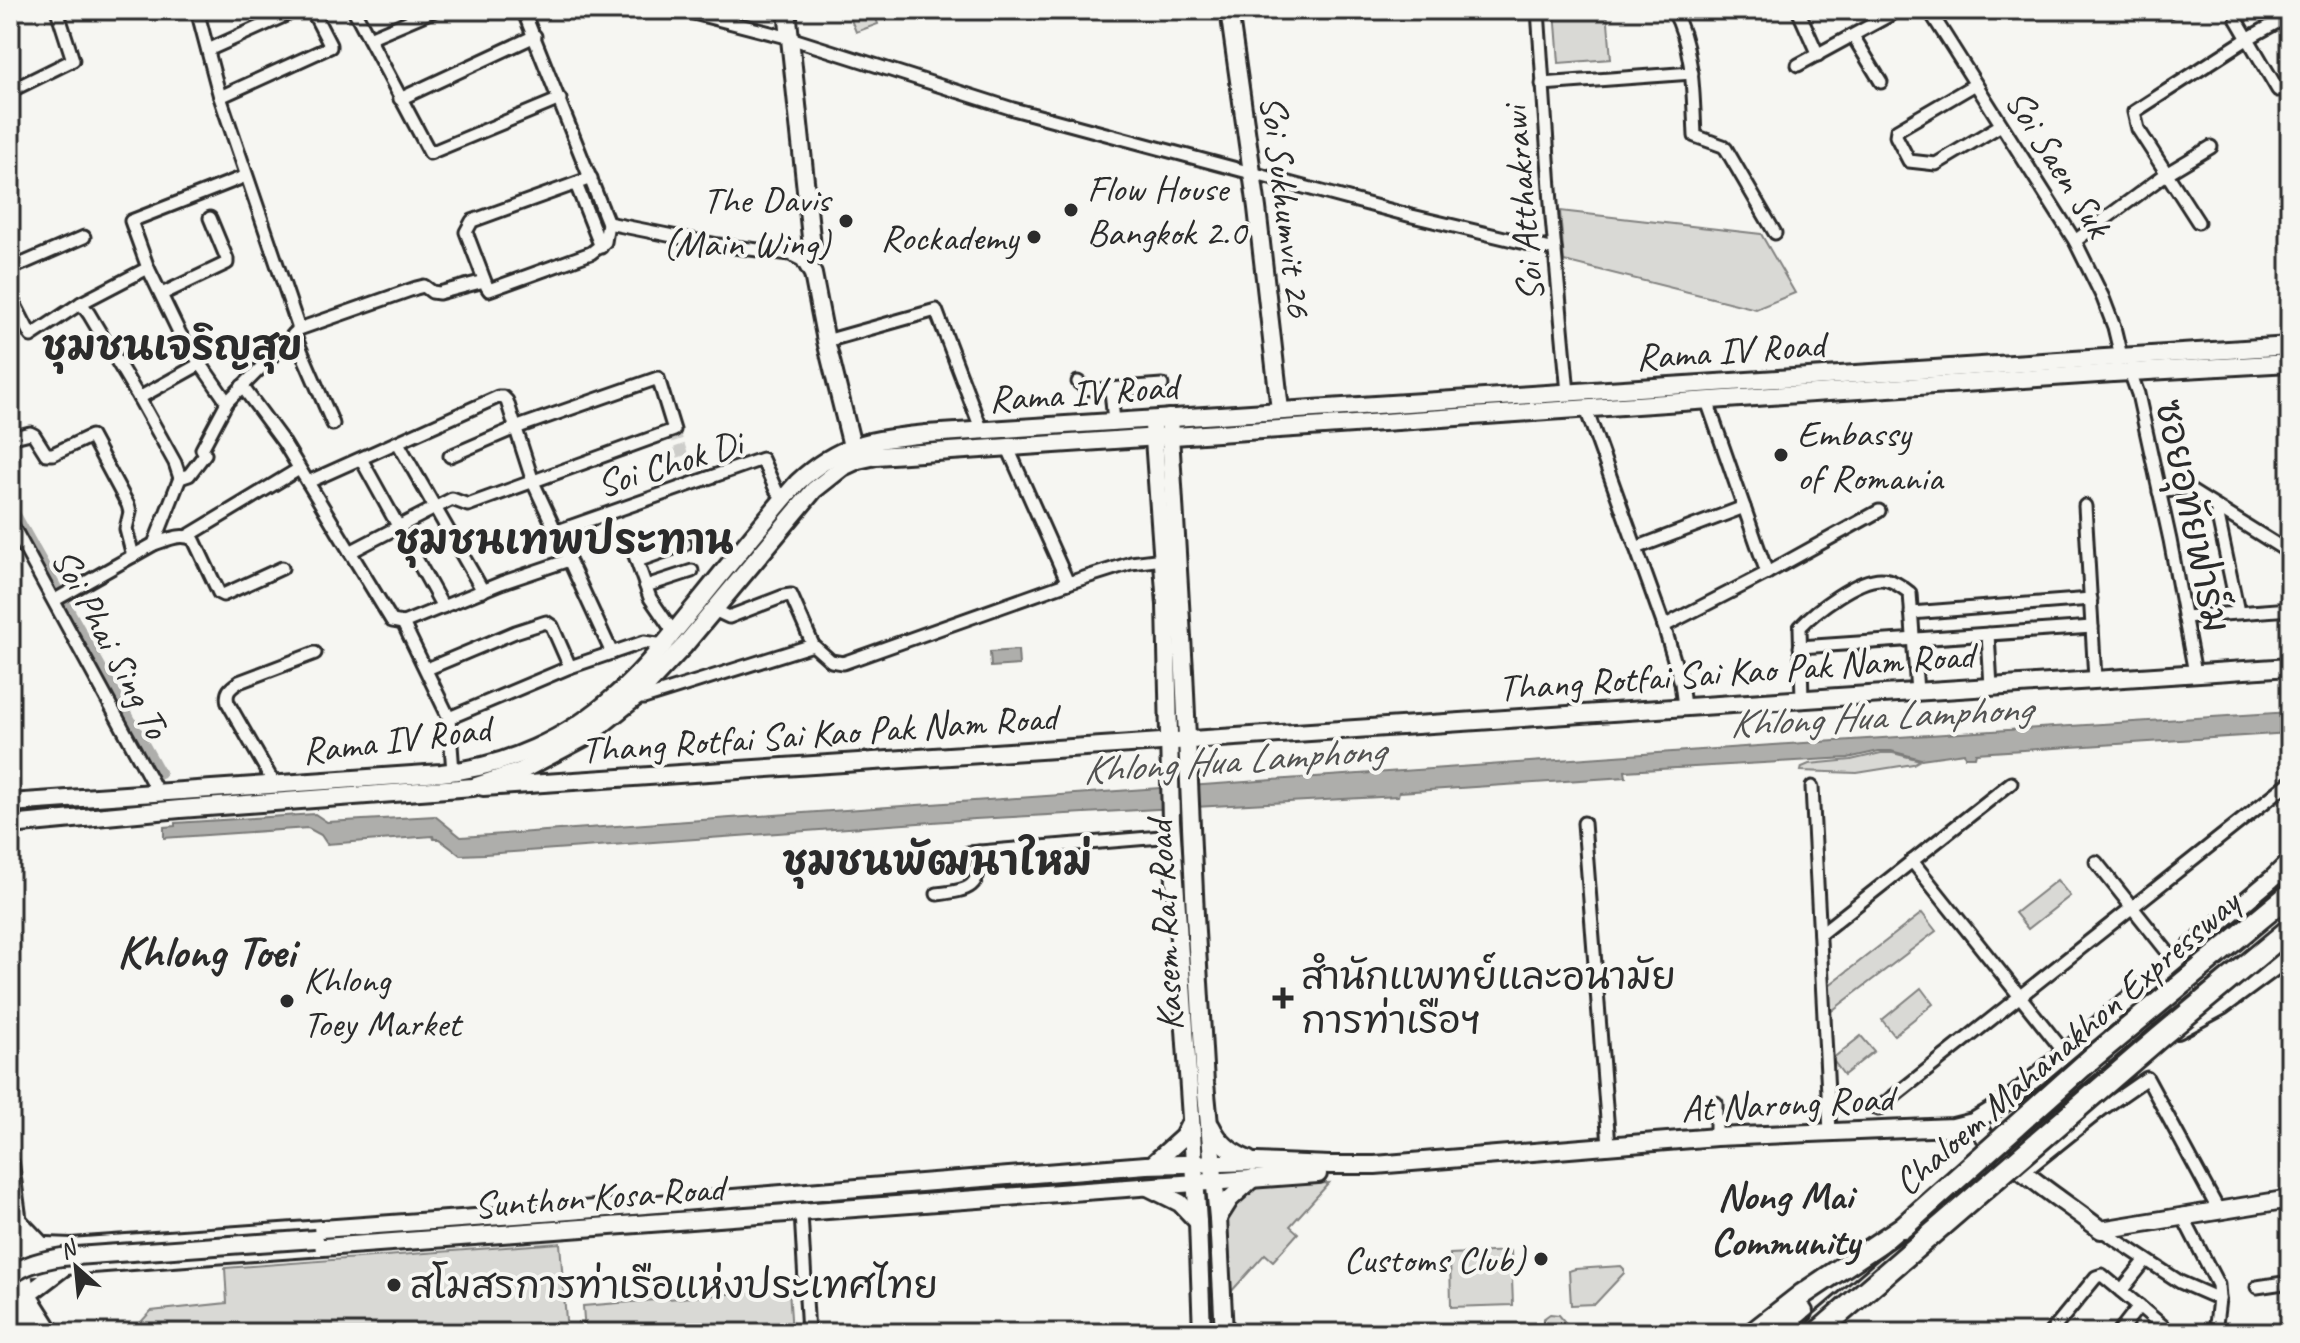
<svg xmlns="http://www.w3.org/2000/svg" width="2300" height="1343" viewBox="0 0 2300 1343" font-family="Caveat,'Playpen Sans Thai',sans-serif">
  <rect width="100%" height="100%" fill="#f6f6f2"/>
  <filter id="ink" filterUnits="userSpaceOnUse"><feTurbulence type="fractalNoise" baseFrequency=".0125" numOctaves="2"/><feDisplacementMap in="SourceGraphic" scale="16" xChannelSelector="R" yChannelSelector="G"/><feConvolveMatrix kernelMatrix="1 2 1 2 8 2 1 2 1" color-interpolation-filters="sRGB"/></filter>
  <g filter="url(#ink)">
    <g fill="#d9d9d5" stroke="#828280" stroke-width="2">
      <path d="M847,10H873L878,24L856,32Z"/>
      <path d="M1555,10H1607L1611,59L1559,63Z"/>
      <path d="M1560,211L1761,234L1795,293L1756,309L1564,261Z"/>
      <path d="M1881,753H1893L1920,760L1913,764L1857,773L1801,771L1802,767L1809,764L1851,760Z"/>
      <path d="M2057,880L2070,896L2028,929L2015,913Z"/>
      <path d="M1922,913L1936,931L1829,1013L1828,986Z"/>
      <path d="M1921,988L1933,1004L1894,1035L1882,1020Z"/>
      <path d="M1861,1036L1874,1051L1844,1075L1832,1059Z"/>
      <path d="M1329,1183L1290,1226L1298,1233L1273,1261L1265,1254L1230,1293L1225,1219L1230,1209L1253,1187Z"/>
      <path d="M560,1243L567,1333H131L151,1311L227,1303L225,1268Z"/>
      <path d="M1511,1251L1513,1305L1451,1307L1450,1254Z"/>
      <path d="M1621,1266L1624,1269V1273L1595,1304L1571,1305L1569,1271L1575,1269Z"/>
      <path d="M789,1289L792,1333H585L583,1306Z"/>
      <path d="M1550,1314L1559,1315L1574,1333H1543V1319Z"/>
    </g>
    <g fill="#aeaeab" stroke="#7a7a78" stroke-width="2">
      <path d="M1018,650L1019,665L991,667L990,652Z"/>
      <path d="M2290,712V733L1976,753L1975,757H1965L1964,753L1921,759L1891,751H1879L1848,758L1625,771L1626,777L1399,792L1398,796L975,819L485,854L460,855L439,839H434L433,836L327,844L321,835L308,828L164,838V827L175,826V823L315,814L327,822L435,816L461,837L1758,746Z"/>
    </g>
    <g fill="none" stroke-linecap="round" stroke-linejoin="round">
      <path stroke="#aeaeab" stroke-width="10" d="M10,504L161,774"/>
      <path stroke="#cdcdca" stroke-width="11" stroke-dasharray="11 5.5" stroke-linecap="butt" d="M674,430L692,483"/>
      <defs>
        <g id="street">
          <path d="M197,10L220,97L299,329"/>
          <path d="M354,10L430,153L560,99"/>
          <path d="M523,10L608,223L718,245L790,254L806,262"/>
          <path d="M682,10L790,38L1013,109L1091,130L1412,216L1555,250"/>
          <path d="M1538,10L1552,218L1568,393"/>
          <path d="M1673,10C1694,48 1693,94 1695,136L1723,146L1726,149L1775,233"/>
          <path d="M1798,10L1818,55"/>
          <path d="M1929,10L2075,241L2103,298L2114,327L2121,356"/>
          <path d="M2169,10V11"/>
          <path d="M2237,20L2278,90L2290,83"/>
          <path d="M1853,36L1881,82"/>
          <path d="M369,38L435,10"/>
          <path d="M208,50L297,10"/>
          <path d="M1798,65L1899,10"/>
          <path d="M1542,84L1692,73"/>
          <path d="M1974,85L1897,130L1896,136L1909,161L1936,164L2001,125"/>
          <path d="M10,91L73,60L57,10"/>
          <path d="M220,97L330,47V45L312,10"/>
          <path d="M400,99L535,36"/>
          <path d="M591,178L472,221L466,232L487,287L489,290L591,253L605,242L608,223"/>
          <path d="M576,184L601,247"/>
          <path d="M2198,222L2138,129L2134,112L2247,39L2290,15"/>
          <path d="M2075,241L2166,174L2211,147"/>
          <path d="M10,269L84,237"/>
          <path d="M162,294L227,263V259L210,218"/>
          <path d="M10,295L31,336L81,303L148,268"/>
          <path d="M294,334L333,424"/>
          <path d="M826,341L936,310L982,431"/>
          <path d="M2130,372L2138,394L2170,540L2195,673"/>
          <path d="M1078,382L1086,388L1095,390L1162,385"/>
          <path d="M242,386L284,443L392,621L403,623L449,718L453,772"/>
          <path d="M1111,390L1114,422"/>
          <path d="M139,398L200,364"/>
          <path d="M1707,401L1767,573"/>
          <path d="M227,402L180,334L148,268L131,221L246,176"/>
          <path d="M1586,409L1664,626L1681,683L1684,706"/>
          <path d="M10,438L30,433L34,435L46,454H53L91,436L128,505L130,512L126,529L133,556"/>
          <path d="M398,443L483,591"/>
          <path d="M1007,446L1068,583"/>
          <path d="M361,459L443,607"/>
          <path d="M180,478L189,475L205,454L202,449L227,402L299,329L416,288L424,286L432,292L439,293L484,281"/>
          <path d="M308,482L498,397H503L507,401L533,482L612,653"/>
          <path d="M2159,492L2186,488L2290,553"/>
          <path d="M2085,506L2095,679"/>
          <path d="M2216,507L2238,612"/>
          <path d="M10,521L158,793"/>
          <path d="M555,532L762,459L776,490L783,498"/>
          <path d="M188,536L299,469"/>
          <path d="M629,539L650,598L674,633"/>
          <path d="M154,544C167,540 182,532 194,540L219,593L223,595L282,568"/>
          <path d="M1636,548L1744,507"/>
          <path d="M350,552L452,499L468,505L674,430L658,378L515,428L450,456"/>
          <path d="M637,561L685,544"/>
          <path d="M646,586L692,571"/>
          <path d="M55,600L154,544L180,478L175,463L139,398L89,314L81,303"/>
          <path d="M714,610L729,617L784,596L791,595L813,645L831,661L843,663L1068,583L1131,563L1163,559"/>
          <path d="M1911,613L2091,599"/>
          <path d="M2184,617L2290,609"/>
          <path d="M403,623L501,583L569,560"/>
          <path d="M1664,626L1767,573L1879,511"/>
          <path d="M1988,634L1991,687"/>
          <path d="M1800,647L2092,627"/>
          <path d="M427,669L515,632L546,622L552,626L570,667"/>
          <path d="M635,698H644L813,645"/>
          <path d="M1802,699L1800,627C1816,610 1857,579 1881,579C1892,579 1902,587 1910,593L1917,692"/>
          <path d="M449,718L570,667L644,642L664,645"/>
          <path d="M275,785L228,703C225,692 230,688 239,682L315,653"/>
          <path d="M1812,787L1830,1132"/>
          <path d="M1584,823L1609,1145"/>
          <path d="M968,853L1173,836"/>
          <path d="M1912,861L2065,1053"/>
          <path d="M2096,862L2174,960"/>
          <path d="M937,894C970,890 981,888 979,852"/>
          <path d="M1820,934L2011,783"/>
          <path d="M1716,1103V1137"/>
          <path d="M1878,1109L2290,782"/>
          <path d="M2025,1171L2101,1110L2147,1078L2219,1211"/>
          <path d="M801,1213L808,1333"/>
          <path d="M2183,1217L2218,1285L2219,1299"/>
          <path d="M2101,1230L2180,1282L2219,1299L2215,1333"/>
          <path d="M2257,1287L2290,1282"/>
          <path d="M2121,1291L2146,1260"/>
          <path d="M2139,1306L2171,1333"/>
          <path d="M2050,1333L2096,1277L2102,1275L2139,1306L2118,1333"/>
        </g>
        <g id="secondary">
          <path d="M787,10L812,247L806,262L813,274L826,341L852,446"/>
          <path d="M1229,10L1257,208L1280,410"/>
          <path d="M1169,418L1184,671L1195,915L1205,1083L1218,1218L1224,1333"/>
          <path d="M1153,425L1166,605L1171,821L1198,1222L1202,1333"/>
          <path d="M483,787C1085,749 1687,706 2290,667"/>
          <path d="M1973,1122C2004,1165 2059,1197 2101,1230L2290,1199"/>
          <path d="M1211,1126C1219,1143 1231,1153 1249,1160"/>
          <path d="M1153,1164L1183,1137L1190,1123"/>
          <path d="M1148,1187L1180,1203L1198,1222"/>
          <path d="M1218,1218L1230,1199L1253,1178"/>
          <path d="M10,1235L21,1245L71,1247L570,1211L1146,1165L1257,1162L1330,1165H1375L1716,1137L1953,1127L1973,1122L2009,1100L2273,878L2290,861"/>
          <path d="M10,1260L22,1269L65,1266L1318,1174"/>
          <path d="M23,1274L27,1294L52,1333"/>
          <path d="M10,1287L27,1321L37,1333"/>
          <path d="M22,1299L64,1267"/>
        </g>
        <g id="primary">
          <path d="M10,803L441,773C505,767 568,739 616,695C647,668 671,635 697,604C730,563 763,522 798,482C840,443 871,440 926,434L2290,346"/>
          <path d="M10,825L180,809L473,787L521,771L589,735L635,698L684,646L814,490L843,467L858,460L876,456L2113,373L2290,363"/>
          <path d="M10,1164L21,1245L22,1269L13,1333"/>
          <path d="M20,1223L43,1247"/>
        </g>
        <g id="highway">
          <path d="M2177,1028L2221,1004L2290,953"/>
          <path d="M1753,1333L1803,1294L1903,1227"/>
          <path d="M1776,1333L1802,1312"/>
        </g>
      </defs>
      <use href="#street" stroke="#2b2b2b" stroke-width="17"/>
      <use href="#secondary" stroke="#2b2b2b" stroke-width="22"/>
      <use href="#primary" stroke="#2b2b2b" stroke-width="22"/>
      <use href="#highway" stroke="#2b2b2b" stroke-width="26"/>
      <use href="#street" stroke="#f6f6f2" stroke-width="11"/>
      <use href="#secondary" stroke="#f6f6f2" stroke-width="16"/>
      <use href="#primary" stroke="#f6f6f2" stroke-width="16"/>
      <use href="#highway" stroke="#f6f6f2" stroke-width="20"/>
      <path stroke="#2b2b2b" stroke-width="3" d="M1791,1333L2158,1022L2224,969L2290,933"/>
      <defs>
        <path id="secondary-bridge" d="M10,1276C26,1264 43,1260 62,1257L315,1239"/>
        <g id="highway-bridge">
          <path d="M1903,1227L2092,1058L2290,894"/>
          <path d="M1817,1333L2160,1037L2290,929"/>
        </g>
      </defs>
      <use href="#secondary-bridge" stroke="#2b2b2b" stroke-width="22" stroke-linecap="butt"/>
      <use href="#highway-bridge" stroke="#2b2b2b" stroke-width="26" stroke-linecap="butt"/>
      <use href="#secondary-bridge" stroke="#f6f6f2" stroke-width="16"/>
      <use href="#highway-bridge" stroke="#f6f6f2" stroke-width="20"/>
    </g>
  </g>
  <g fill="#2b2b2b" stroke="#f6f6f2" stroke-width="3">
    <circle cx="1071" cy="210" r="8"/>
    <circle cx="846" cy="221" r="8"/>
    <circle cx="1034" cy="237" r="8"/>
    <circle cx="1781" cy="455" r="8"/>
    <path d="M1279 986h8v8h8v8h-8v8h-8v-8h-8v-8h8z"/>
    <circle cx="287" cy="1001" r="8"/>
    <circle cx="1541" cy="1259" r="8"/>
    <circle cx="394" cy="1285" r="8"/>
  </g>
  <g text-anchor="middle" stroke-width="8" stroke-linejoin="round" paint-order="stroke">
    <g font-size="38" fill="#2b2b2b" stroke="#f6f6f2">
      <text transform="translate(2059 163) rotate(58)" y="13">Soi Saen Suk</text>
      <text transform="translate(1522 204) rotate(-95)" y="13">Soi Atthakrawi</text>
      <text transform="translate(1287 206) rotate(83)" y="13">Soi Sukhumvit 26</text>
      <text transform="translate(1730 350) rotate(-4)" y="13">Rama IV Road</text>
      <text transform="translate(1083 392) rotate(-4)" y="13">Rama IV Road</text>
      <text transform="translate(669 463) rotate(-17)" y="13">Soi Chok Di</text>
      <text transform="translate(2193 516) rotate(78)" y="13">ซอยอุทัยฟาร์ม</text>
      <text transform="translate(111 643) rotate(62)" y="13">Soi Phai Sing To</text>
      <text transform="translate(1736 671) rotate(-4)" y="13">Thang Rotfai Sai Kao Pak Nam Road</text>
      <text transform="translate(819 733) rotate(-4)" y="13">Thang Rotfai Sai Kao Pak Nam Road</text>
      <text transform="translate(396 739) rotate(-7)" y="13">Rama IV Road</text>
      <text transform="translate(1164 926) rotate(-93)" y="13">Kasem Rat Road</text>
      <text transform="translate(2066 1042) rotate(-41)" y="13">Chaloem Mahanakhon Expressway</text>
      <text transform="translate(1787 1103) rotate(-3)" y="13">At Narong Road</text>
      <text transform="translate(599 1196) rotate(-4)" y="13">Sunthon Kosa Road</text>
    </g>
    <g font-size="38" fill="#2b2b2b" stroke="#f6f6f2" text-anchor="start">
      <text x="1087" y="201">Flow House<tspan x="1087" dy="44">Bangkok 2.0</tspan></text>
      <text x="830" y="212" text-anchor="end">The Davis<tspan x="830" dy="44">(Main Wing)</tspan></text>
      <text x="1018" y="250" text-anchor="end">Rockademy</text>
      <text x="1797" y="446">Embassy<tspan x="1797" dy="44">of Romania</tspan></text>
      <text x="1301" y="989">สำนักแพทย์และอนามัย<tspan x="1301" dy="44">การท่าเรือฯ</tspan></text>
      <text x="303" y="992">Khlong<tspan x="303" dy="44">Toey Market</tspan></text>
      <text x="1525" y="1272" text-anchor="end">Customs Club)</text>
      <text x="410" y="1298">สโมสรการท่าเรือแห่งประเทศไทย</text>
    </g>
    <g font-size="40" font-weight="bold" fill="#2b2b2b" stroke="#f6f6f2">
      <text x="172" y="359">ชุมชนเจริญสุข</text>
      <text x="564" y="553">ชุมชนเทพประทาน</text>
      <text x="937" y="874">ชุมชนพัฒนาใหม่</text>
      <text x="1785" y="1209">Nong Mai<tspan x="1785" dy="46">Community</tspan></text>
    </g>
    <g font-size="40" font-style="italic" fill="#525251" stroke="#f6f6f2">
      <text transform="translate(1880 715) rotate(-3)" y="14">Khlong Hua Lamphong</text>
      <text transform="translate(1233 759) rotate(-4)" y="14">Khlong Hua Lamphong</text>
    </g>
    <g font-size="46" font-weight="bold" fill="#2b2b2b" stroke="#f6f6f2">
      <text x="206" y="967">Khlong Toei</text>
    </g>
  </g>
  <rect width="2300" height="1343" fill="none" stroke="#f6f6f2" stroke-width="40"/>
  <rect x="20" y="20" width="2260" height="1303" fill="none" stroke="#2b2b2b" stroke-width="3" filter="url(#ink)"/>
  <g transform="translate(76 1267) rotate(333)" stroke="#f6f6f2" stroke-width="6" paint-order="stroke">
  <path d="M0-6L14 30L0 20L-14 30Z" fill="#2b2b2b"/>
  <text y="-12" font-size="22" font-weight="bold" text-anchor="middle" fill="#2b2b2b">N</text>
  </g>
</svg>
